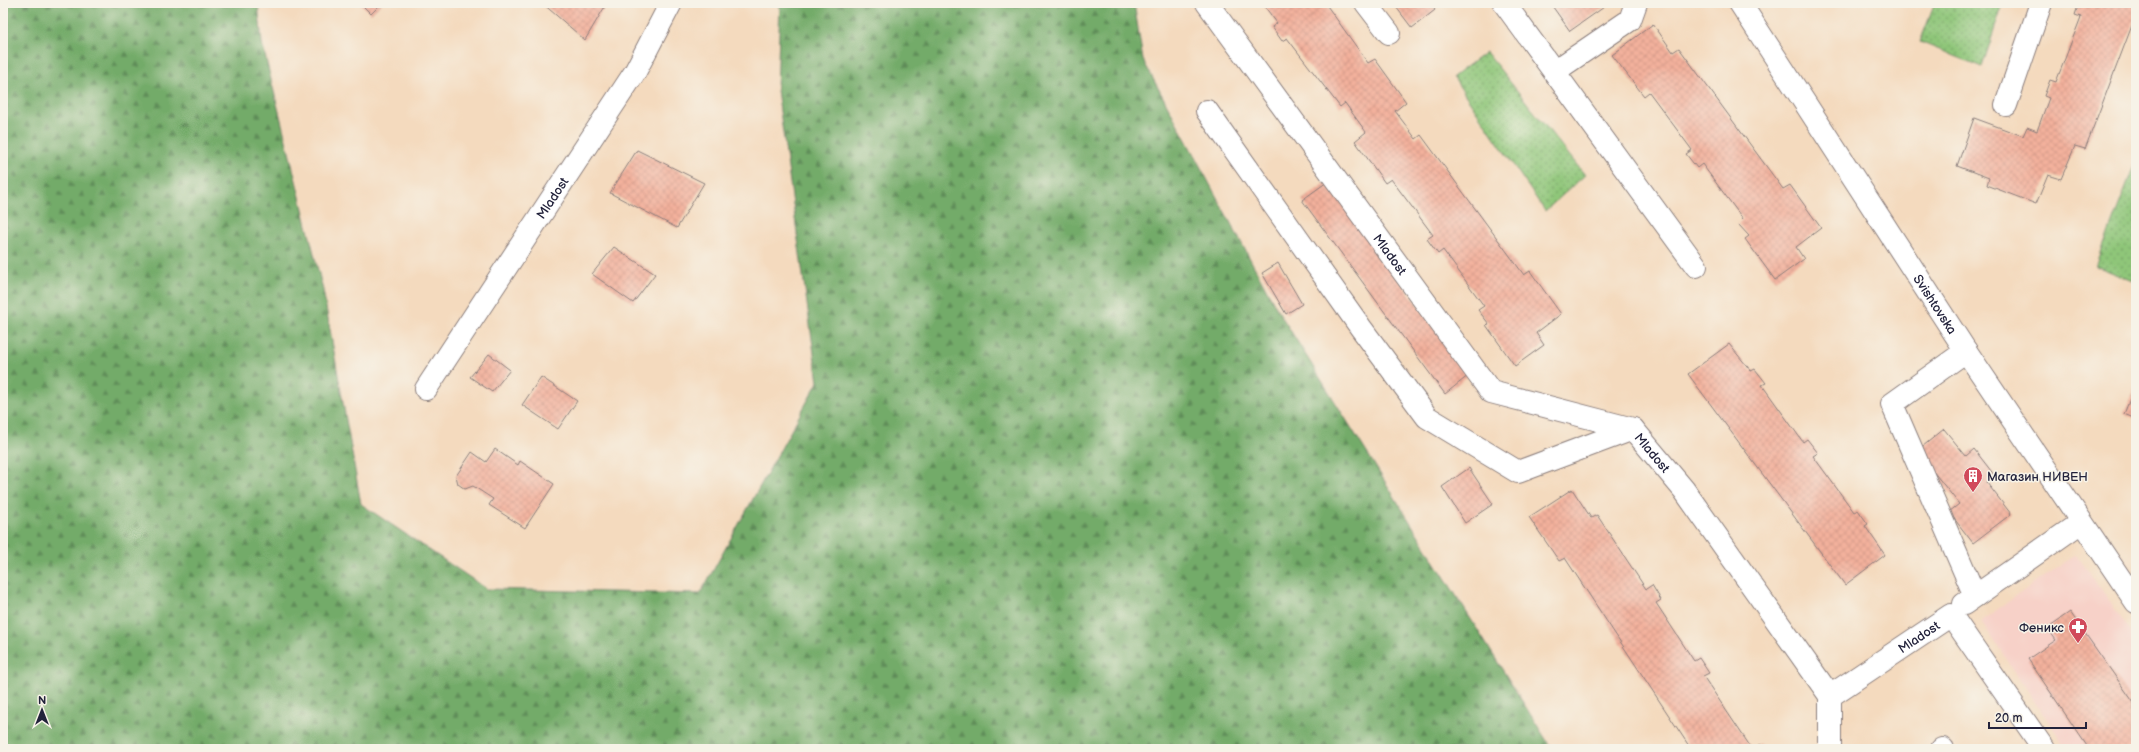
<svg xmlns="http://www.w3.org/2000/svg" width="2139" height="752" viewBox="0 0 2139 752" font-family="'Balsamiq Sans',sans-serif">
  <defs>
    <pattern id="forest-firs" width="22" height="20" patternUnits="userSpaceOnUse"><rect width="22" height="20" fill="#73ab69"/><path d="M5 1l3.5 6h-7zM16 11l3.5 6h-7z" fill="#5e8b58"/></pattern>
    <pattern id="park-dots" width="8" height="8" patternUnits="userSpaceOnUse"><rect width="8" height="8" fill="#8fc679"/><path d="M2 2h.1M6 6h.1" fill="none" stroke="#74a064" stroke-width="1.8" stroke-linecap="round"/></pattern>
    <pattern id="building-cross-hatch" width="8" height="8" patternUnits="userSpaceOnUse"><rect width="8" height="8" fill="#f3b19c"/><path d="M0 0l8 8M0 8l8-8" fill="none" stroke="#d09887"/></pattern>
  </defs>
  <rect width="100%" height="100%" fill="#f7f3e8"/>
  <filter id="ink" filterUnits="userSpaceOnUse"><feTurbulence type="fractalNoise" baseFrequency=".025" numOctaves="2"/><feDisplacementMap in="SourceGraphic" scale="8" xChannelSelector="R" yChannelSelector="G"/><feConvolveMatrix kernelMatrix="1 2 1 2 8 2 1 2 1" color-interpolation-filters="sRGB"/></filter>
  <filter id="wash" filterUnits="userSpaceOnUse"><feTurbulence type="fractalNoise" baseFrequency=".012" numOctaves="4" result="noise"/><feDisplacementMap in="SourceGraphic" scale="16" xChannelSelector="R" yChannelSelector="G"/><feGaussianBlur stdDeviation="0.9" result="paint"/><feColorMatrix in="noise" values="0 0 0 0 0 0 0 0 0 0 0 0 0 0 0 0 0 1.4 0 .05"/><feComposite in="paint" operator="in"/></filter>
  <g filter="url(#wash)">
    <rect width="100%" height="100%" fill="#f4dabe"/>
    <path fill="#f7d1c8" d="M2076,554L2136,640V749H2067L1981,621Z"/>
    <path fill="url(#forest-firs)" stroke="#4a6652" d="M3,3H258L262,43L323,290L361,504L487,589L700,594L818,382L777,90L780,3H1134L1143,60L1277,309L1552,749H3Z"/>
    <g fill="url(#park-dots)" stroke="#58745a">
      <path d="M1935,3H2003L1982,67L1920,42Z"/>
      <path d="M1486,52L1585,175L1545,211L1453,77Z"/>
      <path d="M2136,160V282L2096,266Z"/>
    </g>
    <g id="blocks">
      <g fill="url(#building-cross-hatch)">
        <path d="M360,3H382L371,14Z"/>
        <path d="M542,3H607L585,40Z"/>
        <path d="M1262,3H1325L1368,63L1375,59L1406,102L1395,111L1416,139L1421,135L1524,275L1530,271L1561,314L1536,333L1544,345L1515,366L1486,325L1489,324L1478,310L1484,306L1443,250L1438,254L1427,239L1433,235L1391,179L1385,183L1355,141L1366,132L1345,103L1340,107L1287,38L1282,41L1272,27L1277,23Z"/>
        <path d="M1393,3H1430L1435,10L1412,28Z"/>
        <path d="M1550,3H1605L1607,5L1570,31Z"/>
        <path d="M2079,3H2136V15L2085,149L2075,146L2061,179L2048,175L2036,204L1987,185L1989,178L1957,166L1974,118L2023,136L2027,127L2037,131L2049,98L2044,96L2050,80L2056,82L2081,17L2075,15Z"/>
        <path d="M1653,24L1673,52L1679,48L1783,189L1790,185L1821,228L1796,247L1804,259L1775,280L1745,239L1749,236L1738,224L1743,219L1702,164L1697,168L1686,154L1692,150L1649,92L1644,96L1612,55Z"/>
        <path d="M637,150L704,183L677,228L610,193Z"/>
        <path d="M1327,182L1469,375L1445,394L1302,200Z"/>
        <path d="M614,247L655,274L633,303L592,274Z"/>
        <path d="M1278,263L1302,304L1286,314L1262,273Z"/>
        <path d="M1729,344L1751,371L1755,369L1766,383L1762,385L1803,442L1807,439L1818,453L1813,456L1854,512L1858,510L1868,524L1865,526L1885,555L1845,585L1688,374Z"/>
        <path d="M489,354L510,370L492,392L470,377Z"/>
        <path d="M541,377L577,401L558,429L522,405Z"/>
        <path d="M2136,384V419L2124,414Z"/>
        <path d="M1944,429L1966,456L1974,449L1995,476L1987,483L2011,514L1973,543L1949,512L1959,504L1917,451Z"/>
        <path d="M495,449L518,465L520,461L554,484L525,528L489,505L493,499L473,486L465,489L458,484L456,476L472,452L486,462Z"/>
        <path d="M1469,468L1493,504L1465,523L1442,487Z"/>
        <path d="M1572,489L1591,518L1597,515L1646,589L1652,585L1661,600L1656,603L1694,661L1699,658L1709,673L1703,676L1752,749H1691L1565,558L1559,561L1529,517Z"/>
        <path d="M2070,612L2134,703L2136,749H2089L2028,659L2056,640L2047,628Z"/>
        <path d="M1760,744L1764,749H1752Z"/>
      </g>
    </g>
  </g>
  <g filter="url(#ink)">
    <use href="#blocks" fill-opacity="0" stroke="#8b7e7c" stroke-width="1"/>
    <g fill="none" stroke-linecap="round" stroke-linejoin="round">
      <defs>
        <g id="minor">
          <path id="s1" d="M1207,3L1491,392L1633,429L1684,490L1830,696L1951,615L2044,749"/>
          <path d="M1366,3L1389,33"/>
          <path d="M1504,3L1696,266"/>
          <path id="s2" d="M1740,3L1966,351L2136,602"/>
          <path d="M1555,71L1630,20L1636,3"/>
          <path d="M2006,105L2041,3"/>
          <path d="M1207,111L1361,328L1427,417L1518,472L1633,429"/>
          <path d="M1966,351L1892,404L1975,596"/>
          <path id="s3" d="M426,389L635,72L671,3"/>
          <path d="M1964,604L2080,523"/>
          <path d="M1830,696V749"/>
          <path d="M1942,749H1943"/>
        </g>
      </defs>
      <use href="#minor" stroke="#8b7e7c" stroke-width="24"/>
      <use href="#minor" stroke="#fff" stroke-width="22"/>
    </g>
  </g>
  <defs>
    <symbol id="building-pin" viewBox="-11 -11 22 30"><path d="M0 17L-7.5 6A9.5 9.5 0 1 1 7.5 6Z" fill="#d1495b" stroke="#f7f3e8"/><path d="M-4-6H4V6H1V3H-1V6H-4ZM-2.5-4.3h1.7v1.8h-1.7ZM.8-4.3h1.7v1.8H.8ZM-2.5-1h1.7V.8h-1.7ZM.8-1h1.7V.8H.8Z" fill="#fff"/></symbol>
    <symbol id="pharmacy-pin" viewBox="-11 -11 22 30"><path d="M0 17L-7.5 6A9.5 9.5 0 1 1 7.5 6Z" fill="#d1495b" stroke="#f7f3e8"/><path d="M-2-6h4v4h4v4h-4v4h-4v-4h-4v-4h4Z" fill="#fff"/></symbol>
  </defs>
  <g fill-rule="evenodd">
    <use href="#building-pin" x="1962" y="465" width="22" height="30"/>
    <use href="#pharmacy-pin" x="2067" y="616" width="22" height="30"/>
  </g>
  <g text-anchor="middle" stroke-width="3" stroke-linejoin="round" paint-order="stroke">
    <g font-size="13" fill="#22223b" stroke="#f7f3e8">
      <text dy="5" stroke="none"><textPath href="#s3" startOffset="229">Mladost</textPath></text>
      <text dy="5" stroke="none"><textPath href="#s1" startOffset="311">Mladost</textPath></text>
      <text dy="5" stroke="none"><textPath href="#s2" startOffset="359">Svishtovska</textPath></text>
      <text dy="5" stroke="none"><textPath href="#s1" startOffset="659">Mladost</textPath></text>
      <text dy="5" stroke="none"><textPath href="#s1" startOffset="1067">Mladost</textPath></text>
    </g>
    <g font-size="13" fill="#22223b" stroke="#f7f3e8" text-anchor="start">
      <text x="1987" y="481">Магазин НИВЕН</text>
      <text x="2064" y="632" text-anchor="end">Феникс</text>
    </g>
  </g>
  <rect width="2139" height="752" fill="none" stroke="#f7f3e8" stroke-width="16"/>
  <g transform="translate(42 710)" stroke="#f7f3e8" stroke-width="3" paint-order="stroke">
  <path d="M0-3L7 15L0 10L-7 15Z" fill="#22223b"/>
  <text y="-6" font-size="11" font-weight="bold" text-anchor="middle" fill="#22223b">N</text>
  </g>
  <path d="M1989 722v6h97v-6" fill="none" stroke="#22223b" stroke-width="2"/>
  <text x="1995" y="722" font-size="12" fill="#22223b" stroke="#f7f3e8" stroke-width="3" paint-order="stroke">20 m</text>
</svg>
